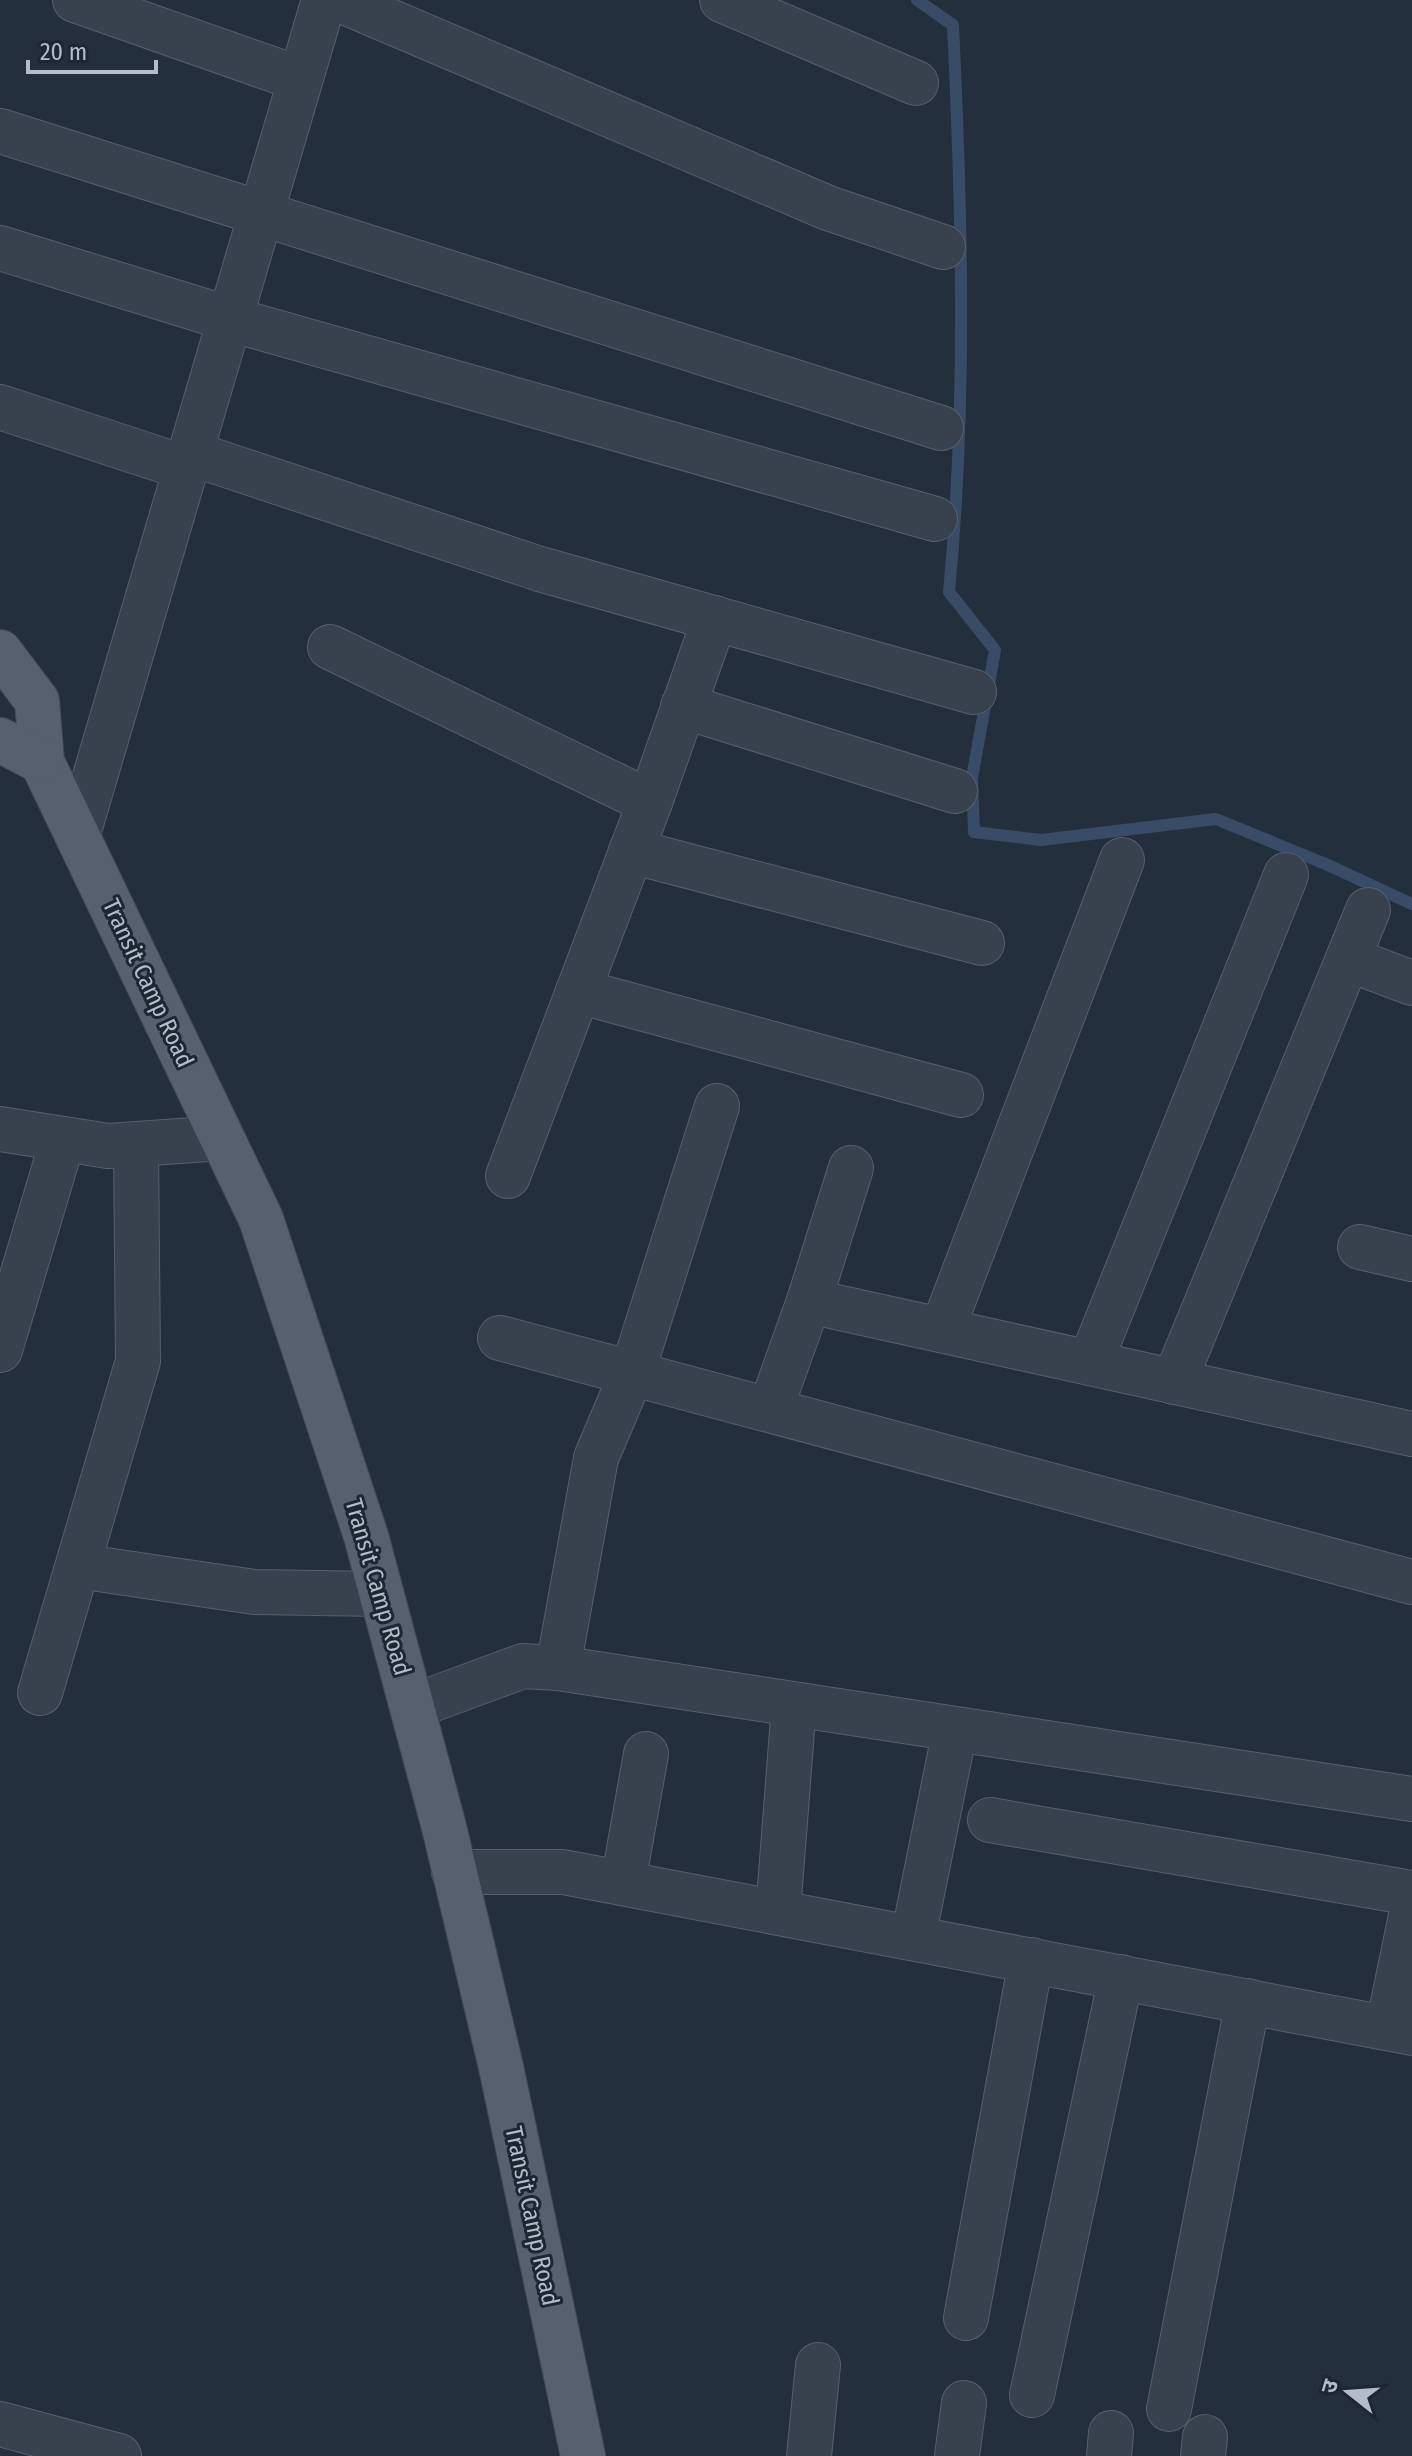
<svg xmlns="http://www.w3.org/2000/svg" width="1412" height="2456" viewBox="0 0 1412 2456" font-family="'Fira Sans Condensed','Noto Sans Devanagari',sans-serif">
  <rect width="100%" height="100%" fill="#242f3e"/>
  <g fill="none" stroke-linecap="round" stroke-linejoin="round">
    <path stroke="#394c67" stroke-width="12" d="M917,0L953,25C962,214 967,404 949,592L995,650L972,778L974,832L1041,840L1216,819L1328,865L1412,904"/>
    <defs>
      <g id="minor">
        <path d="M75,0L300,79"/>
        <path d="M340,0L828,208L943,247"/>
        <path d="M722,0L916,83"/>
        <path d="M0,131L941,428"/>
        <path d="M0,248L230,319L935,519"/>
        <path d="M0,407L186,468"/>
        <path d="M190,453L540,569L974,692"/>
        <path d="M330,647L650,802"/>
        <path d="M683,706L955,791"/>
        <path d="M78,834L324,0"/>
        <path d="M631,851L982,943"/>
        <path d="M1348,959L1412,983"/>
        <path d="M578,991L961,1095"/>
        <path d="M0,1129L108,1146L222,1138"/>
        <path d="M508,1176L650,802L715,618"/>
        <path d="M1360,1247L1412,1259"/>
        <path d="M809,1301L1412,1434"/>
        <path d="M942,1330L1122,860"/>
        <path d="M500,1338L1412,1582"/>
        <path d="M0,1350L63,1139"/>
        <path d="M1090,1363L1286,875"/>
        <path d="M1174,1382L1368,910"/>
        <path d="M770,1410L809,1301L851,1168"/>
        <path d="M78,1566L254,1592L381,1594"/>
        <path d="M558,1668L596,1458L632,1373L717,1106"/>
        <path d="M40,1693L138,1361L136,1144"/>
        <path d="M412,1707L523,1666L558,1668L1412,1799"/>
        <path d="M990,1820L1412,1893"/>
        <path d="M454,1872H563L1412,2033"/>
        <path d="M623,1883L646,1754"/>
        <path d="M778,1912L794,1705"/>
        <path d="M913,1938L955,1730"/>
        <path d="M1388,2027L1412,1911"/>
        <path d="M966,2318L1031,1960"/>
        <path d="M1032,2395L1121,1977"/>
        <path d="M1169,2409L1248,2001"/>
        <path d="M0,2424L119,2456"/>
        <path d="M809,2456L818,2365"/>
        <path d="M957,2456L964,2403"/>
        <path d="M1109,2456L1111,2433"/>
        <path d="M1203,2456L1205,2437"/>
      </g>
      <g id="major">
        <path d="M0,652L37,701L42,762L261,1219L366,1536L444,1827L501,2067L583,2456"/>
        <path d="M0,740L42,762"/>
      </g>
    </defs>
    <use href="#minor" stroke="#565f6c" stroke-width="46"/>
    <use href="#major" stroke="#414a57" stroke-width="46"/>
    <use href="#minor" stroke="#38414e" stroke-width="44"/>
    <use href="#major" stroke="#56606e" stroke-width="44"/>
  </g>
  <g text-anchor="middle" stroke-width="6" stroke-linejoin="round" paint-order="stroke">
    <g font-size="24" fill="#b4bcc9" stroke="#1d2633">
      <text transform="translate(148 983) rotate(65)" y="8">Transit Camp Road</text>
      <text transform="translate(378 1587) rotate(74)" y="8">Transit Camp Road</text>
      <text transform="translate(532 2216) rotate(78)" y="8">Transit Camp Road</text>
    </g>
  </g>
  <g transform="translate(1348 2392) rotate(287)" stroke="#1d2633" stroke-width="6" paint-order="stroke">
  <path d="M0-6L14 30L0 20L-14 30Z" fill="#b4bcc9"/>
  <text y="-12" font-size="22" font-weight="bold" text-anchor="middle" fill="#b4bcc9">उ</text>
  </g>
  <path d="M28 60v12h128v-12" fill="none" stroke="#b4bcc9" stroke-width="4"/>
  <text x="40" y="60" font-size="24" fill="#b4bcc9" stroke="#1d2633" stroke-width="6" paint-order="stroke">20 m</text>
</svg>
